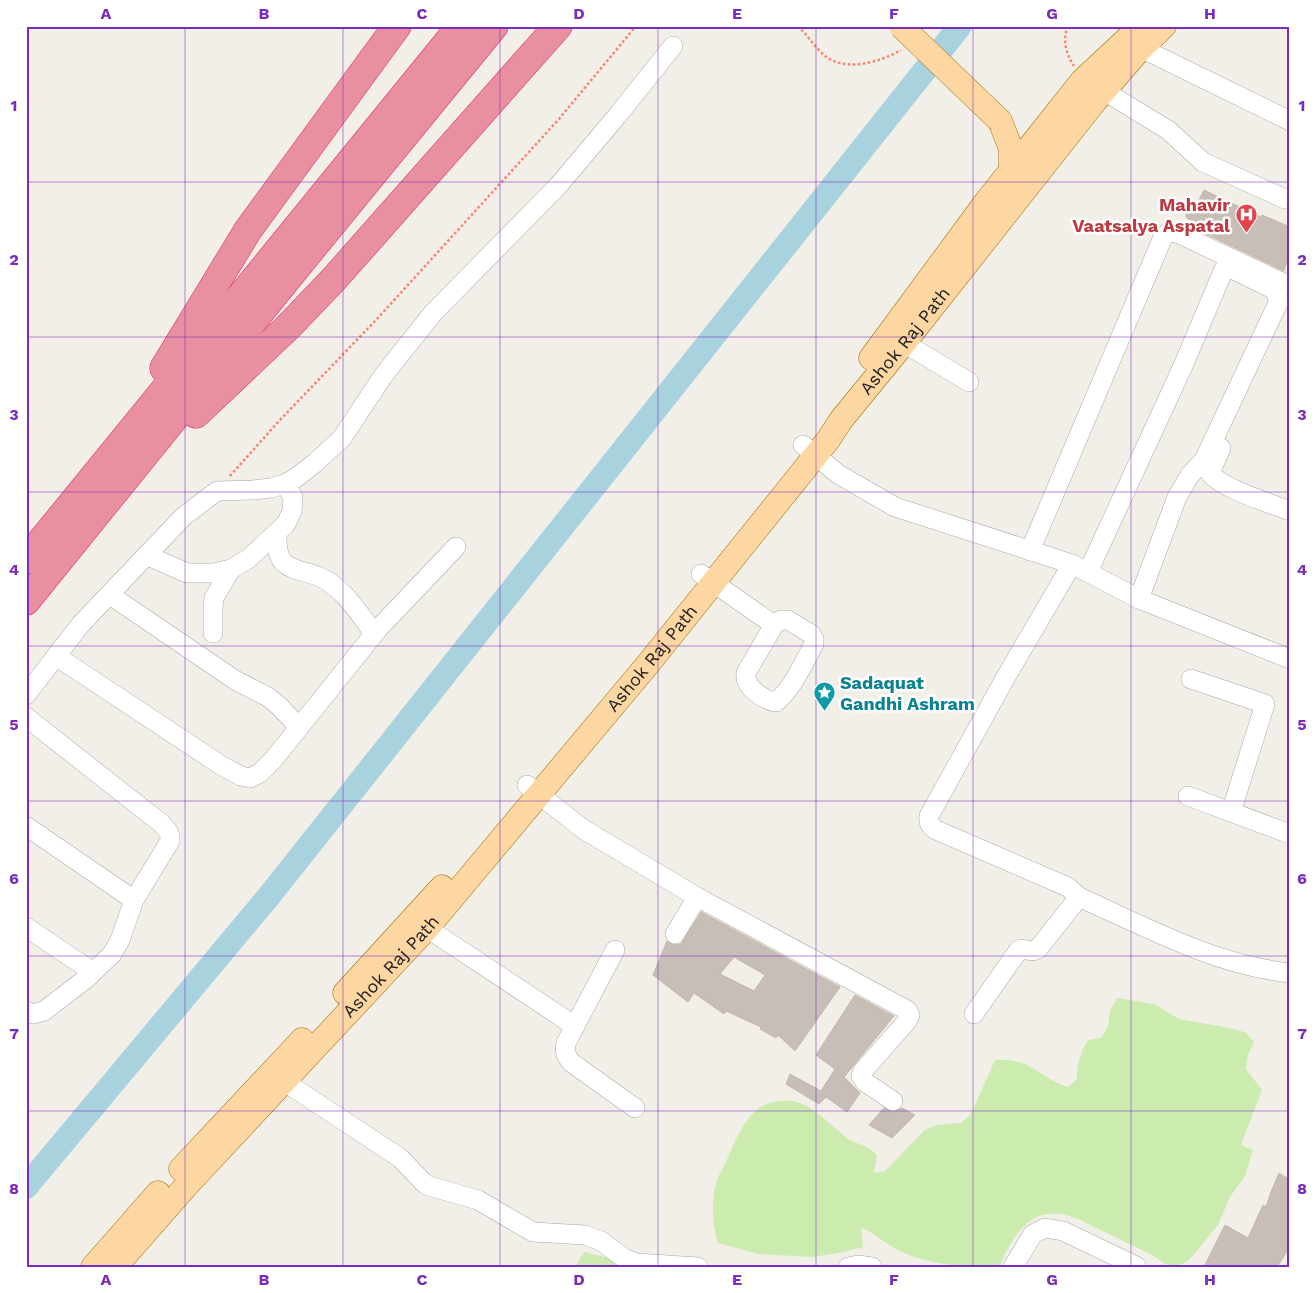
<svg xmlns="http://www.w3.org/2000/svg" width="1316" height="1293" viewBox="0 0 1316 1293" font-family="'Work Sans',sans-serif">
  <rect width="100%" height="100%" fill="#f2efe8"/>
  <g fill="#ccebaf">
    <path d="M1117,998L1154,1004L1179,1019L1235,1029L1246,1033L1254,1042L1248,1055L1246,1069L1262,1090L1241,1145L1253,1150L1245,1176L1230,1197L1218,1225L1189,1260L1177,1267L1165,1264L1154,1256L1078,1219C1035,1201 1015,1230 1000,1265L997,1267C963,1267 928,1265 898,1250C884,1243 875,1233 861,1228L863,1247L839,1253L812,1257L758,1254L718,1243C712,1224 711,1203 716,1183C718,1175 723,1169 726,1162C737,1137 749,1102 781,1101C786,1101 792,1100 796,1102C813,1106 830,1124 843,1135C854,1145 869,1144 877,1156L874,1173L885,1171L925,1130L937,1125L961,1123L971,1114L995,1060C1031,1057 1039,1078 1068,1087L1077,1079C1077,1064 1080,1053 1088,1040L1101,1038L1108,1026L1110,1011Z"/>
    <path d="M584,1252L646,1267H575Z"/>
  </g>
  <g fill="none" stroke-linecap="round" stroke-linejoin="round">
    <path stroke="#a9d2df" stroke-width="24" d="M26,1187L269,896L960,26"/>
  </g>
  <g fill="#c7beb7" stroke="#c4b6aa" fill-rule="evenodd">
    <path d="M1204,190L1261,217L1262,215L1290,227V264H1286L1284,271L1189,226L1191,221L1186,217V207L1190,204L1198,202Z"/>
    <path d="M701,912L840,987L795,1051L778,1035L776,1038L760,1029L761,1027L726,1011L724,1014L694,993L688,1002L653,975L667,941L674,945L681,944ZM734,957L765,975L754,991L720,974Z"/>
    <path d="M855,995L894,1016L844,1077L860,1093L847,1112L826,1097L819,1104L786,1084L790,1074L821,1091L835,1069L816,1055Z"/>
    <path d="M884,1108L893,1112L902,1108L915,1115L892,1138L869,1125Z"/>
    <path d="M1279,1173L1290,1180V1247L1277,1267H1204L1225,1225L1248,1238L1263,1205L1266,1207L1271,1192Z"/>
  </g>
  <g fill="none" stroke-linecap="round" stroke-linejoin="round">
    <defs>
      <g id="minor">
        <path d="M1141,48L1290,121"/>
        <path d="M1104,91L1168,130L1203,162L1285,199"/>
        <path d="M904,343L969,382"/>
        <path d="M803,445L838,474L895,507L1072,564L1139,599L1290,659"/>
        <path d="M1221,448L1210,473C1222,489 1270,503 1290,511"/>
        <path d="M277,533C277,542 276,555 284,563C293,571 309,572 320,577C344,588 359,614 374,633"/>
        <path d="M1030,551L1163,237L1169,232L1177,233L1290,286"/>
        <path d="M146,555L187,573H214L231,569L248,559L286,524L292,511L293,497L285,484"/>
        <path d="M1072,564L1007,675L929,816C928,823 930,826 936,830L1068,887L1079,897C1146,927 1215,965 1290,973"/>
        <path d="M1088,572L1183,366L1224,269L1230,268L1273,289L1277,294L1278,303L1204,460L1190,475L1177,497L1139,599"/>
        <path d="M701,574L774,625L781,620H788L811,634L814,639V644C803,664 793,688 776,702C763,700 744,687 746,673L774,625"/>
        <path d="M110,595L235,680L268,697L279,706L299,727"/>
        <path d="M213,633V608L214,598L231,569"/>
        <path d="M56,656L222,766L241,776L250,778L260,773L273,760L378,629L456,547"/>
        <path d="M1191,679L1265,704L1231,812"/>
        <path d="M26,695L81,624L184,516L217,491L253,490L271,488L285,484L297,477L315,463L342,438L383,376L433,313L558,186L617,116L673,46"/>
        <path d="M26,717L162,824C167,830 171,833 170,841L134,900L120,940L112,954L87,978L44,1011L33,1014L26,1011"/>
        <path d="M527,785L583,829L697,897L907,1010L910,1015L907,1021L863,1071L861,1076L865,1082L893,1101"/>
        <path d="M1188,796L1290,834"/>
        <path d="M26,826L134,900"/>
        <path d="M418,918L427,928L575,1026"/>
        <path d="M26,927L93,972"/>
        <path d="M675,934L697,897"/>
        <path d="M615,950L566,1043C564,1052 566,1056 572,1063L635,1108"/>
        <path d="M974,1014L1018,951L1021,949L1032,951L1038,949L1079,897"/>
        <path d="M285,1082L400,1158L424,1183L429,1186L478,1200L533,1232L585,1235L601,1241L624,1258L636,1263L698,1267"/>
        <path d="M848,1267L858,1265L872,1267"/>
        <path d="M1013,1267L1033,1234L1045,1228L1063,1231L1136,1266"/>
      </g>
      <g id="major">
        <path d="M1000,121L1011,149V170"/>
        <path d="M871,358L986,202L1082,81L1141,26"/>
        <path d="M345,993L442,887"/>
        <path d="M181,1169L302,1040"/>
        <path d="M93,1267L158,1193"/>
        <path id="s1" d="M115,1267L187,1185L427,928L648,664L828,440L841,420L904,343L1095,101L1141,48L1164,26"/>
      </g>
      <g id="highway">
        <path d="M164,368L248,230L397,26"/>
        <path d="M196,414L288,327L334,279L558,26"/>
        <path d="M26,560L461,26"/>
        <path d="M26,601L291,274L494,26"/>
      </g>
    </defs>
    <use href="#minor" stroke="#a8a8a8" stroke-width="20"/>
    <use href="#major" stroke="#9f6c00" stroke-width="25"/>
    <use href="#highway" stroke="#dd2764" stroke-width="29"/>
    <g stroke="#fb8070" stroke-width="2.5" stroke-dasharray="2.5 2.5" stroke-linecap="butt">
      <path d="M798,26C807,35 815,47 824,55C844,73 880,62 901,50"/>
      <path d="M1068,26C1062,40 1066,54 1074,66"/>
      <path d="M230,476L279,421L376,320L559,119L636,26"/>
      <path d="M428,1266L429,1267"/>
    </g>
    <use href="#minor" stroke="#fff" stroke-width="19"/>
    <use href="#major" stroke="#fdd7a2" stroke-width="24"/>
    <use href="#highway" stroke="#e990a0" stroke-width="28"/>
    <defs>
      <path id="major-bridge" d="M901,26L1000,121"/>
    </defs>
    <use href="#major-bridge" stroke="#9f6c00" stroke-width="25" stroke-linecap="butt"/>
    <use href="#major-bridge" stroke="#fdd7a2" stroke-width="24"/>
  </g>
  <path fill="none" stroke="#7b2cbf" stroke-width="1" stroke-opacity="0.55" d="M185,26V1267M343,26V1267M500,26V1267M658,26V1267M816,26V1267M973,26V1267M1131,26V1267M26,182H1290M26,337H1290M26,492H1290M26,646H1290M26,801H1290M26,956H1290M26,1111H1290"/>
  <defs>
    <symbol id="hospital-pin" viewBox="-11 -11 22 30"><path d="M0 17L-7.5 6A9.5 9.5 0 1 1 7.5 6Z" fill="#e0444e" stroke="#fff"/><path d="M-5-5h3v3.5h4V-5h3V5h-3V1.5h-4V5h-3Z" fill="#fff"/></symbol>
    <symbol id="sight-pin" viewBox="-11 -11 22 30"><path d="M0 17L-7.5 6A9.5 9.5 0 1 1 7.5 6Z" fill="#0f9aa8" stroke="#fff"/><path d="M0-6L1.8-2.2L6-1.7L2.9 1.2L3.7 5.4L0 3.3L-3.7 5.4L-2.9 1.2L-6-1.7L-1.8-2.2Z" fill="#fff"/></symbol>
  </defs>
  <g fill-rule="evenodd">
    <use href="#hospital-pin" x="1234" y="202" width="25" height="34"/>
    <use href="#sight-pin" x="812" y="680" width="25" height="34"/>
  </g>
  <g text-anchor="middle" stroke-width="5" stroke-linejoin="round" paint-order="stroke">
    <g font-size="18" font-weight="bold" fill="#be3a42" stroke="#fff" text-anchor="end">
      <text x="1230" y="211">Mahavir<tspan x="1230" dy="21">Vaatsalya Aspatal</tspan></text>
    </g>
    <g font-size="18" fill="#212121" stroke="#fff">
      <text dy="6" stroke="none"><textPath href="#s1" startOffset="1218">Ashok Raj Path</textPath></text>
      <text dy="6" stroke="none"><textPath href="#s1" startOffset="812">Ashok Raj Path</textPath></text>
      <text dy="6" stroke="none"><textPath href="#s1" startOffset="408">Ashok Raj Path</textPath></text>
    </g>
    <g font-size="18" font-weight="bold" fill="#0d838f" stroke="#fff" text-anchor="start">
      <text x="840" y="689">Sadaquat<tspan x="840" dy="21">Gandhi Ashram</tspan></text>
    </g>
  </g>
  <rect width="1316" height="1293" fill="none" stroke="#ffffff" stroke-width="55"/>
  <rect x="28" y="28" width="1260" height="1238" fill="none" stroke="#7b2cbf" stroke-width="2"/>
  <g font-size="16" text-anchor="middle" font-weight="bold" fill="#7b2cbf">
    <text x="106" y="19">A</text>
    <text x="264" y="19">B</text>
    <text x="422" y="19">C</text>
    <text x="579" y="19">D</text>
    <text x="737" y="19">E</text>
    <text x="894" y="19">F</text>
    <text x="1052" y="19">G</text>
    <text x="1210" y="19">H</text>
    <text x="14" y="111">1</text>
    <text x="1302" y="111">1</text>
    <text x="14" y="265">2</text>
    <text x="1302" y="265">2</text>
    <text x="14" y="420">3</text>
    <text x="1302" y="420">3</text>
    <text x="14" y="575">4</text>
    <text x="1302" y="575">4</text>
    <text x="14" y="730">5</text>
    <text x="1302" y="730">5</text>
    <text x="14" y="884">6</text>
    <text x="1302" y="884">6</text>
    <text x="14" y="1039">7</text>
    <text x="1302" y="1039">7</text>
    <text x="14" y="1194">8</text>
    <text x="1302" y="1194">8</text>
    <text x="106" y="1285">A</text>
    <text x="264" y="1285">B</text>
    <text x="422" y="1285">C</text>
    <text x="579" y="1285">D</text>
    <text x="737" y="1285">E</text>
    <text x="894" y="1285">F</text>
    <text x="1052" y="1285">G</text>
    <text x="1210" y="1285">H</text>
  </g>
</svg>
